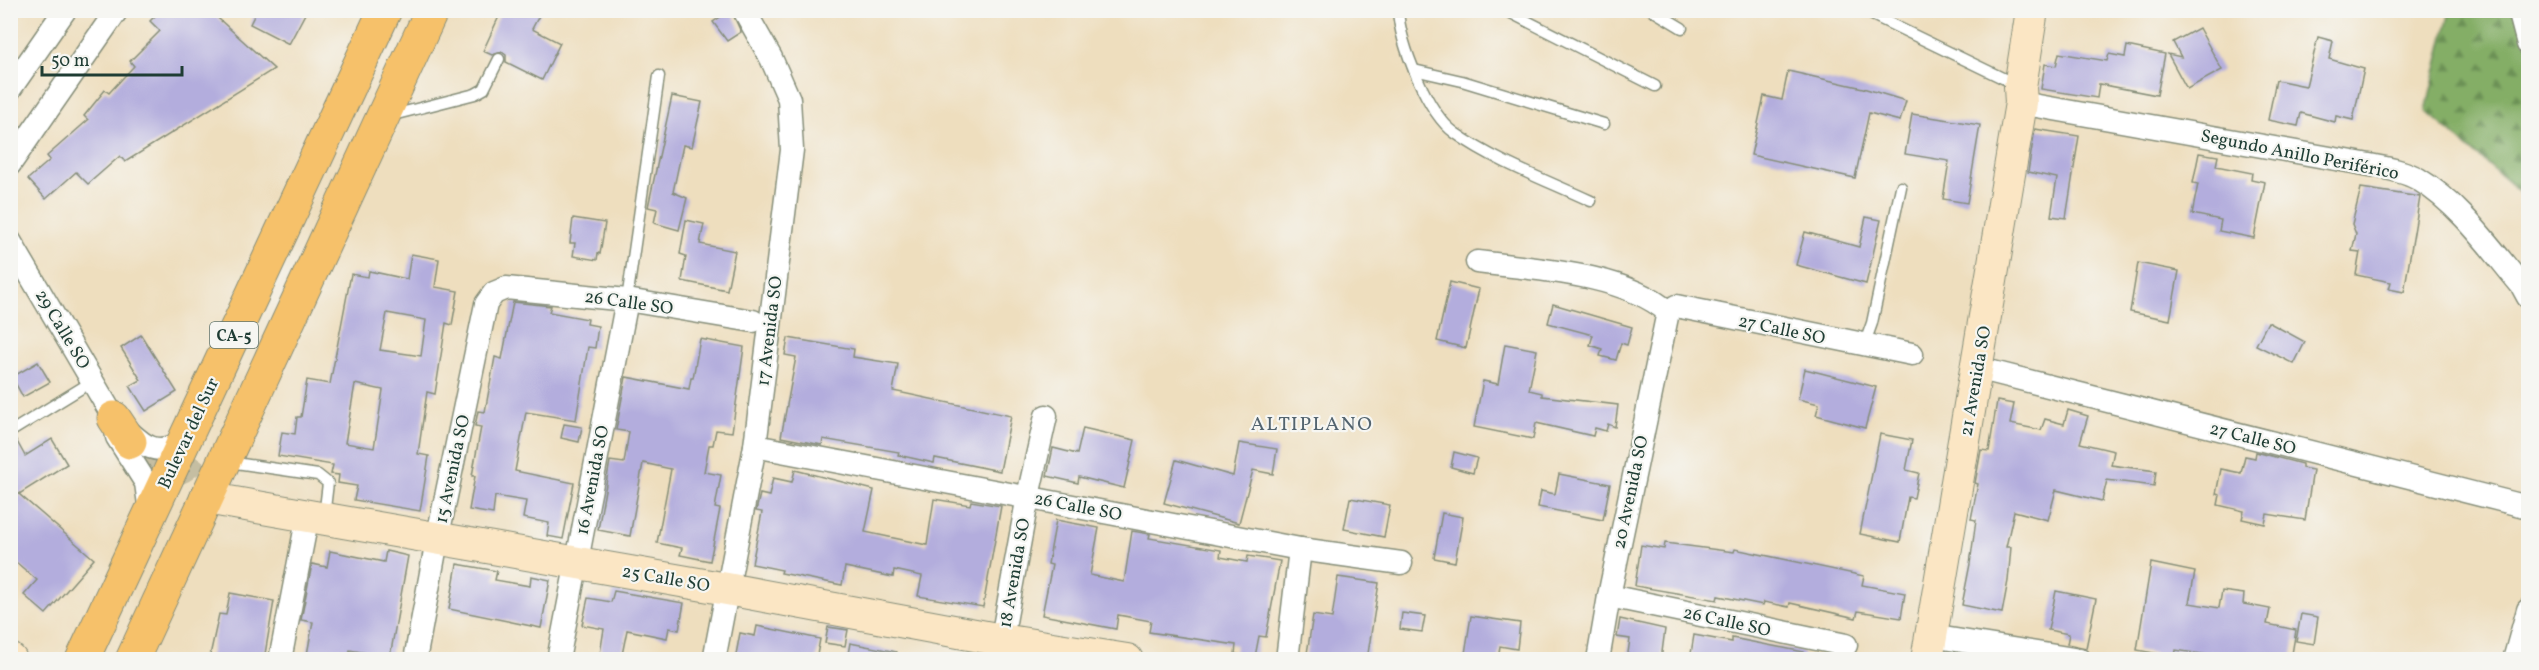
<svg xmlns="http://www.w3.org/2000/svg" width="2539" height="670" viewBox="0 0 2539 670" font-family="Vollkorn,serif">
  <defs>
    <pattern id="forest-firs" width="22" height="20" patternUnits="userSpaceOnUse" patternTransform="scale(1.5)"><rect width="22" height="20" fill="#84ae66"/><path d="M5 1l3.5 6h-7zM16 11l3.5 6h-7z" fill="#6b8f55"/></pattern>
  </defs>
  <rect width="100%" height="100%" fill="#f6f6f2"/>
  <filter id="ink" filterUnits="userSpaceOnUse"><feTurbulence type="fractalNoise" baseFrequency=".0167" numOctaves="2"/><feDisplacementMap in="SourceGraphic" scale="12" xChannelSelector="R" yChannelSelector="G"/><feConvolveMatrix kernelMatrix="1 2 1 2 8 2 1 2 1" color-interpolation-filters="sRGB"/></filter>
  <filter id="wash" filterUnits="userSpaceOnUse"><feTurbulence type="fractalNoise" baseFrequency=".008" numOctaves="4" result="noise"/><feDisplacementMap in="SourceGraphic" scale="24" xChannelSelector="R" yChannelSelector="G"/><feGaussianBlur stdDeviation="1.35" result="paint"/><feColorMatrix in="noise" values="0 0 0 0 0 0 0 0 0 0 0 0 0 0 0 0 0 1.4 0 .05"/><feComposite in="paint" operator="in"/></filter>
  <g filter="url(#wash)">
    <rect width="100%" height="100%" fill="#eedebe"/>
    <path fill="url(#forest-firs)" stroke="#52764d" stroke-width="1.5" d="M2450,11H2528V199L2426,111Z"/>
    <g id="blocks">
      <g fill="#b3addd" fill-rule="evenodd">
        <path d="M161,10H209L274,69L125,162L120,156L88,184L76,172L46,199L28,179L50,160L47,156L88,120L84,116L105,90L109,93L134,66L130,61L160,31L150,21Z"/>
        <path d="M257,10H307L289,44L250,24Z"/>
        <path d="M502,10H542L532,29L560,43L542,80L506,62V55L502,52L492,55L483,51Z"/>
        <path d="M731,10L741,32L727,41L713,22Z"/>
        <path d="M2199,28L2222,70L2187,89L2168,54L2181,57L2173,42Z"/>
        <path d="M2318,37L2333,41L2329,59L2364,69L2353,120L2336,116L2335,122L2301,113L2298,126L2268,120L2276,80L2306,86Z"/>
        <path d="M2127,46L2165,54L2157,95L2099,84L2097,98L2041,89L2045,64L2056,66L2059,53L2107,61L2109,54L2125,57Z"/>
        <path d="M1788,71L1863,88L1906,101L1900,121L1869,113L1855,178L1751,155L1764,96L1782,100Z"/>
        <path d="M672,96L702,102L692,147L683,145L673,192L687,198L679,230L654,223L657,209L648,207Z"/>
        <path d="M1912,114L1980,125L1967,203L1943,199L1949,161L1905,154Z"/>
        <path d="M2035,129L2079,136L2066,218L2051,216L2057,178L2028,172Z"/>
        <path d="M2199,153L2218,156L2216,166L2252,173L2251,179L2265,182L2254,238L2219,231L2221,220L2192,214L2198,184L2193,183Z"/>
        <path d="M2361,188L2420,197L2404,292L2389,289L2391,282L2356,275L2360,252L2352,251L2356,234L2352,224Z"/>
        <path d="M1866,217L1881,220L1866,284L1796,265L1805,232L1859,247Z"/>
        <path d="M573,218L605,223L600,254L598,253L597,260L573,256L575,243H570Z"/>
        <path d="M686,220L704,224L700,244L735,251L727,290L682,281L686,256L680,254Z"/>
        <path d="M411,254L439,259L435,287L458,291L452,325L446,323L435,394L427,392L418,454L429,456L420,511L354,500L357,486L338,483L339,475L331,474L333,465L278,456L282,432L295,434L297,417H301L307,380L330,384L351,274L368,277L369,271L407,279ZM387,313L426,320L421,356L380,350ZM355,384L383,390L374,448L345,443Z"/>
        <path d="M2138,263L2179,271L2170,320L2130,312Z"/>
        <path d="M1450,282L1479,289L1466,348L1437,341Z"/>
        <path d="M513,302L551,306L549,312L588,319L587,324L598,326L595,348L588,347L576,420L526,412L515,471L574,483L563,539L547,536L549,523L523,518L526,501L495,496L493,514L469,510L475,476H472L481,427L475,426L478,411L485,412L495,357L502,359Z"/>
        <path d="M1553,304L1632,327L1627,345L1621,343L1616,360L1600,356L1602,349L1590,345L1593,335L1548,323Z"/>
        <path d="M2268,322L2305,342L2294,364L2256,345Z"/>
        <path d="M141,335L177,392L146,411L130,386L141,380L121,348Z"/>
        <path d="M788,338L854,349L853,357L898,364L893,391L1011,416L1000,471L935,458L934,463L898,455L899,452L823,439L822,445L781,437L796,357L785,355Z"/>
        <path d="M700,339L744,347L732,432L716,430L713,445H709L704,472L721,475L715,508L720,509L710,561L680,555L682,548L657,543L671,469L643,463L630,536L598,530L610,461L624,463L629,432L616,430L626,377L689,389L691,378H693Z"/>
        <path d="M1505,344L1537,350L1529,390L1542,393V396L1618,405L1615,427L1608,424L1606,431L1595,428L1593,436L1536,423L1533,439L1474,427L1483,381L1498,384Z"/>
        <path d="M38,362L50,382L23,397L12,377Z"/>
        <path d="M1805,369L1876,387L1865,428L1816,415L1819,404L1798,399Z"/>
        <path d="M1997,401L2014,404L2010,424L2041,430L2045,419L2064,424L2068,410L2088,416L2080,443L2114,451L2111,465L2156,471L2154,486L2107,480L2102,501L2056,490L2048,520L2014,511L2006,547H2011L2008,581L2002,613L1962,605L1970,564L1976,520L1971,519L1978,484L1975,483L1978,467L1981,450L1989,451Z"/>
        <path d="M564,424L582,427L579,442L561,438Z"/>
        <path d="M1083,428L1135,440L1124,488L1079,477L1078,483L1047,476L1053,448L1077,454Z"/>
        <path d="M1880,434L1912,440L1906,470L1919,473L1914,498L1908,497L1900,542L1860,534Z"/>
        <path d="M15,438L25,456L52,439L67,464L19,494L94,559L46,614L24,595L37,580L10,557V439Z"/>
        <path d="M1239,443L1277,449L1273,474L1253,470L1239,523L1164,503L1176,460L1233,476Z"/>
        <path d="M1454,452L1477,458L1473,473L1451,467Z"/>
        <path d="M2256,452L2302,464V468L2313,470L2305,520L2267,514L2265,524L2242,519L2244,511L2218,505L2220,495L2216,494L2221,469L2241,473L2245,456L2255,458Z"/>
        <path d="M795,470L874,490L865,532L927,545L934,499L970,505L971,501L1001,506L983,607L918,596L922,576L894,570L893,577L845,567L842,585L781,573L782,570L752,564L762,512L756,511L760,494L769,496L773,478L792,482Z"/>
        <path d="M1559,474L1610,484L1603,520L1538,507L1541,491L1555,494Z"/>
        <path d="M1350,498L1390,505L1384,537L1344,529Z"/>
        <path d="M1442,513L1463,517L1455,562L1434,558Z"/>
        <path d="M1056,520L1099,528L1090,575L1124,582L1132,531L1150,534L1149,538L1221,550L1220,557L1247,562L1248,556L1280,561L1266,637L1259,636L1255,657L1235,654L1236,645L1149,632L1151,621L1118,615L1116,629L1042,615L1052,565L1048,564Z"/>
        <path d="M1665,543L1734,552L1735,549L1864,576L1862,585L1905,593L1901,618L1858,611L1856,618L1790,603L1789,607L1764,602L1763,605L1718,596L1717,600L1635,586L1641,545L1664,549Z"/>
        <path d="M330,551L384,562L386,551L408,556L390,657L350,650L348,660H306L313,622L301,620L312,564L327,567Z"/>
        <path d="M2151,563L2195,572L2189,603L2219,608L2222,591L2244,594L2243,604L2270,609L2267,624L2296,630L2291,660H2241L2176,650L2175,657L2137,650Z"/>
        <path d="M457,564L497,571L495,580L530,586L531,576L550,580L541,628L449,609Z"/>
        <path d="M1338,577L1379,583L1367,660H1306L1313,615L1332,618Z"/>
        <path d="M614,591L684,603L679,630L669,628L667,638L627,630L621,660H599L604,629L582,625L588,598L611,602Z"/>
        <path d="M2056,591L2096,599L2086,648L2067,644L2069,634L2048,630Z"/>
        <path d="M230,593L274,601L264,660H209L219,614L226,615Z"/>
        <path d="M1402,613L1425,616L1422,632L1400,629Z"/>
        <path d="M2301,614L2318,617L2314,644L2296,641Z"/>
        <path d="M1471,616L1520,623L1517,649L1500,646L1498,660H1464Z"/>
        <path d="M1620,619L1665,629L1661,660H1627L1630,639L1617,637Z"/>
        <path d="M757,626L820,639L816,660H735L740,633L755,636Z"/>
        <path d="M828,627L848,630L845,646L825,643Z"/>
        <path d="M1694,635L1732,642V638L1804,652L1803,660H1690Z"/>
        <path d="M850,643L897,652L896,660H847Z"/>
      </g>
    </g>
  </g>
  <g filter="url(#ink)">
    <use href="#blocks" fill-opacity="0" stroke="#868e79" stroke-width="1.5"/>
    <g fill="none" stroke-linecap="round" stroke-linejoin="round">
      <path stroke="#c5bea2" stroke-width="33" stroke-dasharray="33 16" stroke-linecap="butt" d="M130,442C147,464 172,484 193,455"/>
      <defs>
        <g id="lane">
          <path d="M1398,10C1400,44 1427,113 1455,133C1496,162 1546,180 1591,201"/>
          <path d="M1505,10L1655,86"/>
          <path d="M1652,10L1682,28"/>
          <path d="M1862,10L2017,85"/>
          <path d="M1414,70L1462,81L1604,124"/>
          <path d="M389,116L475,94L484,89L499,59"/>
          <path d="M627,300L659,76"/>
          <path d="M1860,341L1867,337L1872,323L1901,187"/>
          <path d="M10,432L93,381"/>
          <path d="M229,462L318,475L328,483L324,517"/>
        </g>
        <g id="street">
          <path d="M2519,10L2528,44"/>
          <path d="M10,89L65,10"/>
          <path d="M2021,103L2364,164C2380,167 2403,170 2418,179C2460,204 2491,249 2522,286L2528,297"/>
          <path d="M10,164L117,10"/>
          <path d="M10,241L114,418C139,440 151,461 184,441"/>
          <path d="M1477,262C1533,269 1624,273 1668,312"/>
          <path d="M1977,368L2528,507"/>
          <path d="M116,431L117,437L146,483L150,512"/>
          <path d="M755,446L1300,549L1401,563"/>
          <path d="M1609,596L1846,645"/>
          <path d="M1931,636L2080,660"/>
          <path d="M280,660L308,515"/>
          <path d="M415,660L437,540L486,304L494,293L506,288L627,300L753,321"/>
          <path d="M558,660L627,300"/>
          <path d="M714,660L755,446L792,150L789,99L771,58L744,10"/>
          <path d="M998,660L1028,496L1046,416"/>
          <path d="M1287,660L1300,549"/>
          <path d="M1598,660L1609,596L1668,312L1676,306L1912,354"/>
          <path d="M2514,660L2528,610"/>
        </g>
        <g id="secondary">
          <path d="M206,498L727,589L1002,640L1127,660"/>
          <path d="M10,659L11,660"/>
          <path d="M1927,660L2021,103L2020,87L2032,10"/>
        </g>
        <g id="highway">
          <path d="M114,418L130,442"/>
          <path d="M82,660L385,10"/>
          <path d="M132,660L432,10"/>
        </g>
      </defs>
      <use href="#lane" stroke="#868e79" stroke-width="13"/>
      <use href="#street" stroke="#868e79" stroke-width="25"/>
      <use href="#secondary" stroke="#868e79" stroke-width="34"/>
      <use href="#highway" stroke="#868e79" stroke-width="35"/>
      <use href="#lane" stroke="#fff" stroke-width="10"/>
      <use href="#street" stroke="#fff" stroke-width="22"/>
      <use href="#secondary" stroke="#fbe6c4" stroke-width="32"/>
      <use href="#highway" stroke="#f6c16b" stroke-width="33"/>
    </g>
  </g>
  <g text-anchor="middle" stroke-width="4.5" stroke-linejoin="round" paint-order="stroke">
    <rect fill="#f6f6f2" stroke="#60746d" stroke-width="1.5" x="210" y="322" width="48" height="26" rx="4.5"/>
    <g font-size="16" font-weight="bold" fill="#1f3d34">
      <text x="234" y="341">CA-5</text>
    </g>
    <g font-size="18" fill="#1f3d34" stroke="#f6f6f2">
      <text transform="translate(2300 154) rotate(11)" y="6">Segundo Anillo Periférico</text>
      <text transform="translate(629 302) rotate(8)" y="6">26 Calle SO</text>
      <text transform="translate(63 329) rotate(59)" y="6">29 Calle SO</text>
      <text transform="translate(1782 329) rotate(12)" y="6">27 Calle SO</text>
      <text transform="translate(769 331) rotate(-83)" y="6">17 Avenida SO</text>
      <text transform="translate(1975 381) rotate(-80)" y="6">21 Avenida SO</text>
      <text transform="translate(188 433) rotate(-65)" y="6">Bulevar del Sur</text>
      <text transform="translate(2253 438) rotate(14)" y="6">27 Calle SO</text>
      <text transform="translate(452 469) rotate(-78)" y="6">15 Avenida SO</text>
      <text transform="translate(592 480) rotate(-79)" y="6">16 Avenida SO</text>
      <text transform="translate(1630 492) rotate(-78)" y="6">20 Avenida SO</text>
      <text transform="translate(1078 506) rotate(11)" y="6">26 Calle SO</text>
      <text transform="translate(1014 573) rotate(-80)" y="6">18 Avenida SO</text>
      <text transform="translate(666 578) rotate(10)" y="6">25 Calle SO</text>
      <text transform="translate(1727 621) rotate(12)" y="6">26 Calle SO</text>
    </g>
    <g font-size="20" letter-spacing="1.5" fill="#53646f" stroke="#f6f6f2">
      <text x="1312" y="430">ALTIPLANO</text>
    </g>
  </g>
  <rect width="2539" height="670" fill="none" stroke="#f6f6f2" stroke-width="36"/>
  <path d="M42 66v9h140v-9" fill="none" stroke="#1f3d34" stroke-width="3"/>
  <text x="51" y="66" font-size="18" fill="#1f3d34" stroke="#f6f6f2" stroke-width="4.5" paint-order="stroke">50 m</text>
</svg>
